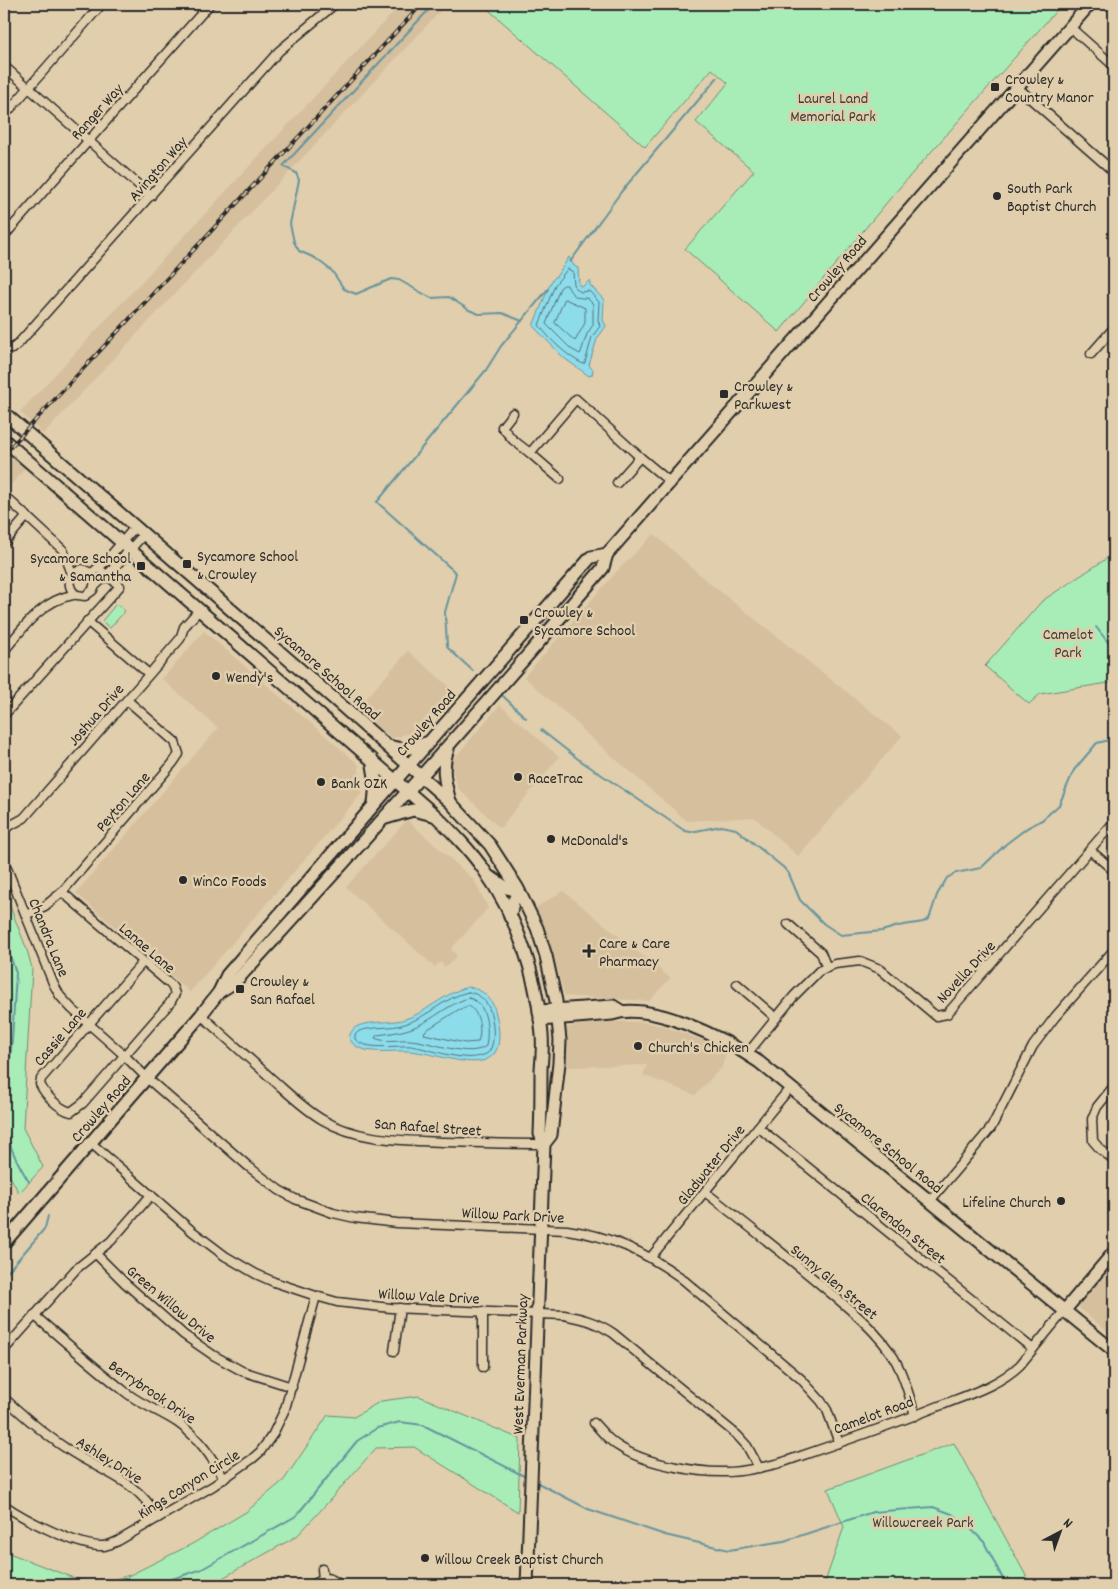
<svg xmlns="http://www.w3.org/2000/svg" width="1118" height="1589" viewBox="0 0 1118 1589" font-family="Dekko,sans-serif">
  <rect width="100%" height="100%" fill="#e1ceac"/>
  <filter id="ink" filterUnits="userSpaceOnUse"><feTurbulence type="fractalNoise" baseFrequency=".02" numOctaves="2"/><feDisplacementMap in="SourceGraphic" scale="10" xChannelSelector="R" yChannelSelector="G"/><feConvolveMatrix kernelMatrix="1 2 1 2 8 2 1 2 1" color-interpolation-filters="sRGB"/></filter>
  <g filter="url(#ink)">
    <g fill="#d5bf9d">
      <path d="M401,4H447L43,434L20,412Z"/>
      <path d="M4,450L25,468L4,493Z"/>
      <path d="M654,534L708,582L902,736L798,856L754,817L687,821L580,728L581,727L524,677L618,570Z"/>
      <path d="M204,631L358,764L362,793L190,992L76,893L218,728L162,679Z"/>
      <path d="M408,651L452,689L413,732L392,738L356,710Z"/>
      <path d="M500,705L559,757L500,828L458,788L452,769V761Z"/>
      <path d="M407,820L474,880L488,908L451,949L457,956L445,967L440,962L435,967L346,887Z"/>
      <path d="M563,891L670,978L649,1001L565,996L549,941L535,908Z"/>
      <path d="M588,1022H642L663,1026L727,1049L722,1067L695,1095L643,1075L647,1065L564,1067L565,1028Z"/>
      <path d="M1114,1262V1337L1078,1307Z"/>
    </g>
    <g fill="#a8edb8" stroke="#6a8c72">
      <path d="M482,4H1062L893,195L779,332L685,249L754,171L696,122L728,83L712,69L645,147Z"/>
      <path d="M1114,549V682L1040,694L1029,704L985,666L1042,601L1106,559Z"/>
      <path d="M116,604L125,611L110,628L102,621Z"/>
      <path d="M4,891L27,950L32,968L23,1128L43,1167L19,1193L4,1165Z"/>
      <path d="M419,1396L520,1439L518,1512L414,1447L376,1448L321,1510L297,1536L210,1585H4V1551L76,1579L101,1583L130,1575L192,1544L246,1512L284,1480L328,1415L354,1417L381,1401Z"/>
      <path d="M954,1443L1031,1585H824L844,1527L828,1489Z"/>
    </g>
    <g fill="#8ddceb" stroke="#66959e">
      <path d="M569,257L574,266L578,268L579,285L582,287L590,280V285L604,300L603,320L606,326L597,339L589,365L593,370L592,375L589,376L564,358L533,326L551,282L558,274Z"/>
      <path d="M468,987C483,989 493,999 496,1014C514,1090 446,1053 408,1051C391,1050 355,1057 349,1037C351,1033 352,1029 356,1027C366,1021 389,1023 402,1020C426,1014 443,993 468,987Z"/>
    </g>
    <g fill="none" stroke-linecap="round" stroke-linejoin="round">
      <g stroke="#527278" stroke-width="1">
        <path d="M568,269L573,272C574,281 572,288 581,292L589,291L599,302L598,320L600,326L592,337L585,363L583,364C567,356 550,340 539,325L555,285Z"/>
        <path d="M564,285H567C571,295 577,299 587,298L593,304V325L587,334L581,352L580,354L571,349L546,324L560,288Z"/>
        <path d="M565,299L585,308V323L575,341L555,323Z"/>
        <path d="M468,992C476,993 482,997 487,1004C493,1013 498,1048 486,1054C466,1064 432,1049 411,1046C396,1045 365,1051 355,1039V1035L359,1031C374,1026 390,1029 405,1024C428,1017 445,997 468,992Z"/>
        <path d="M469,998C488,1003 489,1030 486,1046C470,1059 430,1041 410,1040C399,1039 385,1043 375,1038L377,1035C393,1033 409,1031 423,1023C439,1015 452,1002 469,998Z"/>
        <path d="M469,1006C480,1013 482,1030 478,1042L465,1043L424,1034L425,1031L458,1010Z"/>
      </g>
      <g stroke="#66959e" stroke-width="2">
        <path d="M434,4L283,166L296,173L299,180L290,224L294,242L299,251L315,258L332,271L344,289L356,294L391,279L399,280L431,298L449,297L469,310L479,314L502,313L522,321"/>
        <path d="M570,262L621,192L717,78"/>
        <path d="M1096,627L1114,650"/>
        <path d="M473,671L448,648L447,645L445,612L456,573L377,502L486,370L501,346L548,289"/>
        <path d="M503,696L526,718"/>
        <path d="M541,730L578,759L685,831L691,832L721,826L736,829L784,868L789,874L800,900L824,924L841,935L882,931L898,926L923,922L929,919L937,895L947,878L956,873L981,868L1006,844L1027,828L1042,820L1059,805L1074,770L1097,743L1114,739"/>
        <path d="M4,938L16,973L12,1040L4,1113"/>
        <path d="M4,1119C6,1142 17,1162 29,1182"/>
        <path d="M4,1276L45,1228L48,1216"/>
        <path d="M536,1482L588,1509L665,1535L729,1550L784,1541L873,1512L933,1507L952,1514L968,1526L984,1542L1006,1585"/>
        <path d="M4,1578L19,1585"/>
        <path d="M160,1585L169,1580L202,1569L296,1516L357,1441L377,1428L400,1422L423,1425L528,1478"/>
      </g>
      <defs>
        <g id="street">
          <path d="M1070,27L1114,66"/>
          <path d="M4,66L151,196"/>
          <path d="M1017,87L1114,172"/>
          <path d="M4,116L102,4"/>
          <path d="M4,236L210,4"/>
          <path d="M4,346L12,349L18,344L279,51L335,4"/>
          <path d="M1091,354L1114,328"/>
          <path d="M513,413L502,427L513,440L530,453L576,399L640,457L617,483"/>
          <path d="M530,453L560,479"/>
          <path d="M640,457L670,482"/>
          <path d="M9,500L63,550L72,574C68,582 69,588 75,594"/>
          <path d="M4,543L27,516"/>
          <path d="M94,571L104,563L135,527"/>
          <path d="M95,586L112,570L144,534"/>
          <path d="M87,621L149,674"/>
          <path d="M4,651C23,628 42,600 73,595C77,594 81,596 85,596L93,590L95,581L91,573L82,569L72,574"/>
          <path d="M4,715L120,586L98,568"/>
          <path d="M4,829L24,818L180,639L184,627L200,609"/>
          <path d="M1090,850L1114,871"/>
          <path d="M4,861L53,983L60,996L72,1009L124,1055L147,1078L249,1167L279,1190L295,1199L333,1213L355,1218L397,1223L567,1230C610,1236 645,1252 680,1277L801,1379L821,1401L827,1410L839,1443"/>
          <path d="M62,892L170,984L173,988L175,994L170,1003L83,1103L71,1112C59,1109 45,1095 40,1084L41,1079L143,962"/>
          <path d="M26,915L45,906L62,892L173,763L179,754L175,742L127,700"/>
          <path d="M788,924L821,953L827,968"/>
          <path d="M737,984L776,1018"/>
          <path d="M201,1015C225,1037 249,1058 272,1079C288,1093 304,1109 323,1120C359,1141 401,1140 441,1142C476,1143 510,1144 544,1144"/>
          <path d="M747,1054L794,996L819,971L835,964L860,961L880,969L936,1016L947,1014L1114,822"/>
          <path d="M1114,1086L1097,1107L1092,1119L1093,1141L1100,1149L1114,1160"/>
          <path d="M758,1127L1033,1349"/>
          <path d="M91,1143L192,1231L225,1256L256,1274L274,1282L316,1296L337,1302L391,1308L564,1315C584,1319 596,1322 613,1333L737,1435L747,1446L759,1468"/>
          <path d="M705,1192C746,1224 787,1256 827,1290C852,1311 877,1331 894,1358C904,1375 910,1397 915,1416"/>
          <path d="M930,1201L991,1128L1033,1046L1055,1017L1114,950"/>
          <path d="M96,1254L125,1283L184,1335L213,1355L242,1371L292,1387"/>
          <path d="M651,1257L790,1088"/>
          <path d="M34,1315C65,1342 96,1369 128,1394C144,1406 162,1412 178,1423C199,1438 212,1457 224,1479"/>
          <path d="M4,1350L76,1269L111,1241L151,1195"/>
          <path d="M394,1351L400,1308"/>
          <path d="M483,1367V1311"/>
          <path d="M4,1398C24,1416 44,1434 67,1449C101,1472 137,1479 158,1518"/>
          <path d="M594,1423C603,1433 611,1443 623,1449C648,1464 698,1473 727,1472C745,1472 763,1467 780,1463C833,1445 887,1427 939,1406C967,1395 998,1386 1020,1365L1065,1310"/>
          <path d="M4,1505C24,1519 80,1548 104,1546C109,1545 114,1543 118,1541L213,1486L252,1459L260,1452L273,1434L285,1409L316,1296"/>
          <path d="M322,1569L323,1579"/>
          <path d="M313,1585C326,1577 328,1575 340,1585"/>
        </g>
        <g id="secondary">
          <path d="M4,413L333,698L451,803L490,845L517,887L537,928L546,956L556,1001L560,1040L559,1063L551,1135L544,1144"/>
          <path d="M4,440L436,816C453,833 470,850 484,870C518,918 537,977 542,1035C543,1046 542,1058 541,1069C541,1091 541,1112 540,1134L544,1144L527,1585"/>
          <path d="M389,746C403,751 413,748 426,743"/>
          <path d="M448,749C441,767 445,784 450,801"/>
          <path d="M372,759L376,783L374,804"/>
          <path d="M386,818L413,810L433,815"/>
          <path d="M492,878L507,888L519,891L513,902L510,917"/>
          <path d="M219,992L235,982C360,846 483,708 603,568L607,554L1090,4"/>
          <path d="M539,1011L613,1006L621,1011"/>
          <path d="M540,1020L612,1014C652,1001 725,1039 759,1062L1114,1351"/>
          <path d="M4,1243L201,1015L219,992L227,975L374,805L591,557L607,554"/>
          <path d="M1065,1310L1114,1252"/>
        </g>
      </defs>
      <use href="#street" stroke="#2b2b2b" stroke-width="11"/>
      <use href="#secondary" stroke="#2b2b2b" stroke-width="15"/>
      <use href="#street" stroke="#e1ceac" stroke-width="8"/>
      <use href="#secondary" stroke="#e1ceac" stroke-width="11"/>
      <defs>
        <path id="rail" d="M4,454L422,4"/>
      </defs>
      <use href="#rail" stroke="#2b2b2b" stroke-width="4"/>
      <use href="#rail" stroke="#e1ceac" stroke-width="2" stroke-dasharray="5.5" stroke-linecap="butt"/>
    </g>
  </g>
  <g fill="#2b2b2b" stroke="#e1ceac" stroke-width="2">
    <rect x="990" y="82" width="10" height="10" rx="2.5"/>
    <circle cx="997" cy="196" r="5"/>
    <rect x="719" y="389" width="10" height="10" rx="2.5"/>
    <rect x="182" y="559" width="10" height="10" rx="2.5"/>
    <rect x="136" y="561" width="10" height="10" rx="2.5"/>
    <rect x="519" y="615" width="10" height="10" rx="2.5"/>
    <circle cx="216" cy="676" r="5"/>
    <circle cx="518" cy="777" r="5"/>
    <circle cx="321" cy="782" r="5"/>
    <circle cx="551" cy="839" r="5"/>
    <circle cx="183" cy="880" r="5"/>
    <path d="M586.5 943.5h5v5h5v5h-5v5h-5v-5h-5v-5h5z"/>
    <rect x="235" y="984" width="10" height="10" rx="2.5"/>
    <circle cx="638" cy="1046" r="5"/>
    <circle cx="1061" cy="1201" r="5"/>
    <circle cx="425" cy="1558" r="5"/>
  </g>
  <g text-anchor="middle" stroke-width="5" stroke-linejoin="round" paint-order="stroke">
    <g font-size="16" fill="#2b2b2b" stroke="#e1ceac" text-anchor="start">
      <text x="1005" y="84">Crowley &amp;<tspan x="1005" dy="18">Country Manor</tspan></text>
      <text x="1007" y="193">South Park<tspan x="1007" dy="18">Baptist Church</tspan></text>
      <text x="734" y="391">Crowley &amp;<tspan x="734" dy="18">Parkwest</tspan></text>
      <text x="197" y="561">Sycamore School<tspan x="197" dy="18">&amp; Crowley</tspan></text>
      <text x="131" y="563" text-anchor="end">Sycamore School<tspan x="131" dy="18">&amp; Samantha</tspan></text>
      <text x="534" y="617">Crowley &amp;<tspan x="534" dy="18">Sycamore School</tspan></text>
      <text x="226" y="682">Wendy's</text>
      <text x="528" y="783">RaceTrac</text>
      <text x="331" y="788">Bank OZK</text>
      <text x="561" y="845">McDonald's</text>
      <text x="193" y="886">WinCo Foods</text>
      <text x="599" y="948">Care &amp; Care<tspan x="599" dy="18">Pharmacy</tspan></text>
      <text x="250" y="986">Crowley &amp;<tspan x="250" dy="18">San Rafael</tspan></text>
      <text x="648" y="1052">Church's Chicken</text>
      <text x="1051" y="1207" text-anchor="end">Lifeline Church</text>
      <text x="435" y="1564">Willow Creek Baptist Church</text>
    </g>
    <g font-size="16" fill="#383e39" stroke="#e1ceac">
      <text x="833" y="103">Laurel Land<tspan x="833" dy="18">Memorial Park</tspan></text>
      <text x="1068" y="639">Camelot<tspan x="1068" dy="18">Park</tspan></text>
      <text x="923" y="1527">Willowcreek Park</text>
    </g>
    <g font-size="16" fill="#2b2b2b" stroke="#e1ceac">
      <text transform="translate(96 111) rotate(-48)" y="6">Ranger Way</text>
      <text transform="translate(157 168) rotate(-49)" y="6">Avington Way</text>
      <text transform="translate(836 268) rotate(-49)" y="6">Crowley Road</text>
      <text transform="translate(328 672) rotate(41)" y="6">Sycamore School Road</text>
      <text transform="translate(95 714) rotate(-49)" y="6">Joshua Drive</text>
      <text transform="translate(425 722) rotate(-49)" y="6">Crowley Road</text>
      <text transform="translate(122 801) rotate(-49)" y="6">Peyton Lane</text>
      <text transform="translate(50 937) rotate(68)" y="6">Chandra Lane</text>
      <text transform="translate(148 947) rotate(41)" y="6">Lanae Lane</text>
      <text transform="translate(965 971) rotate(-47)" y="6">Novella Drive</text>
      <text transform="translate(59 1036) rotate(-49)" y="6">Cassie Lane</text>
      <text transform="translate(100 1108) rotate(-49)" y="6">Crowley Road</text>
      <text transform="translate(428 1126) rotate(4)" y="6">San Rafael Street</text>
      <text transform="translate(889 1147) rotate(39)" y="6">Sycamore School Road</text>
      <text transform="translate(710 1164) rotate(-51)" y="6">Gladwater Drive</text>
      <text transform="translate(513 1214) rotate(3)" y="6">Willow Park Drive</text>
      <text transform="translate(904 1227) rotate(39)" y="6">Clarendon Street</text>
      <text transform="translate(835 1281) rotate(40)" y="6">Sunny Glen Street</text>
      <text transform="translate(429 1295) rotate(3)" y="6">Willow Vale Drive</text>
      <text transform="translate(172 1303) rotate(40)" y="6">Green Willow Drive</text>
      <text transform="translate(519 1364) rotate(-88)" y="6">West Everman Parkway</text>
      <text transform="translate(153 1391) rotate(34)" y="6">Berrybrook Drive</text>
      <text transform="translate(873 1414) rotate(-20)" y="6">Camelot Road</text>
      <text transform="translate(110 1459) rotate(32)" y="6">Ashley Drive</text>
      <text transform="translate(188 1483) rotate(-32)" y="6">Kings Canyon Circle</text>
    </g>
  </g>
  <rect width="1118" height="1589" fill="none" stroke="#e1ceac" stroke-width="20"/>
  <rect x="10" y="10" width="1098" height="1569" fill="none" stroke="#2b2b2b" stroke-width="2" filter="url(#ink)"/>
  <g transform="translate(1060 1532) rotate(41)" stroke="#e1ceac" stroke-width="4" paint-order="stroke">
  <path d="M0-4L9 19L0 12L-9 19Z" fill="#2b2b2b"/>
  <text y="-8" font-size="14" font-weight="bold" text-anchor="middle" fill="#2b2b2b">N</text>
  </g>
</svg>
